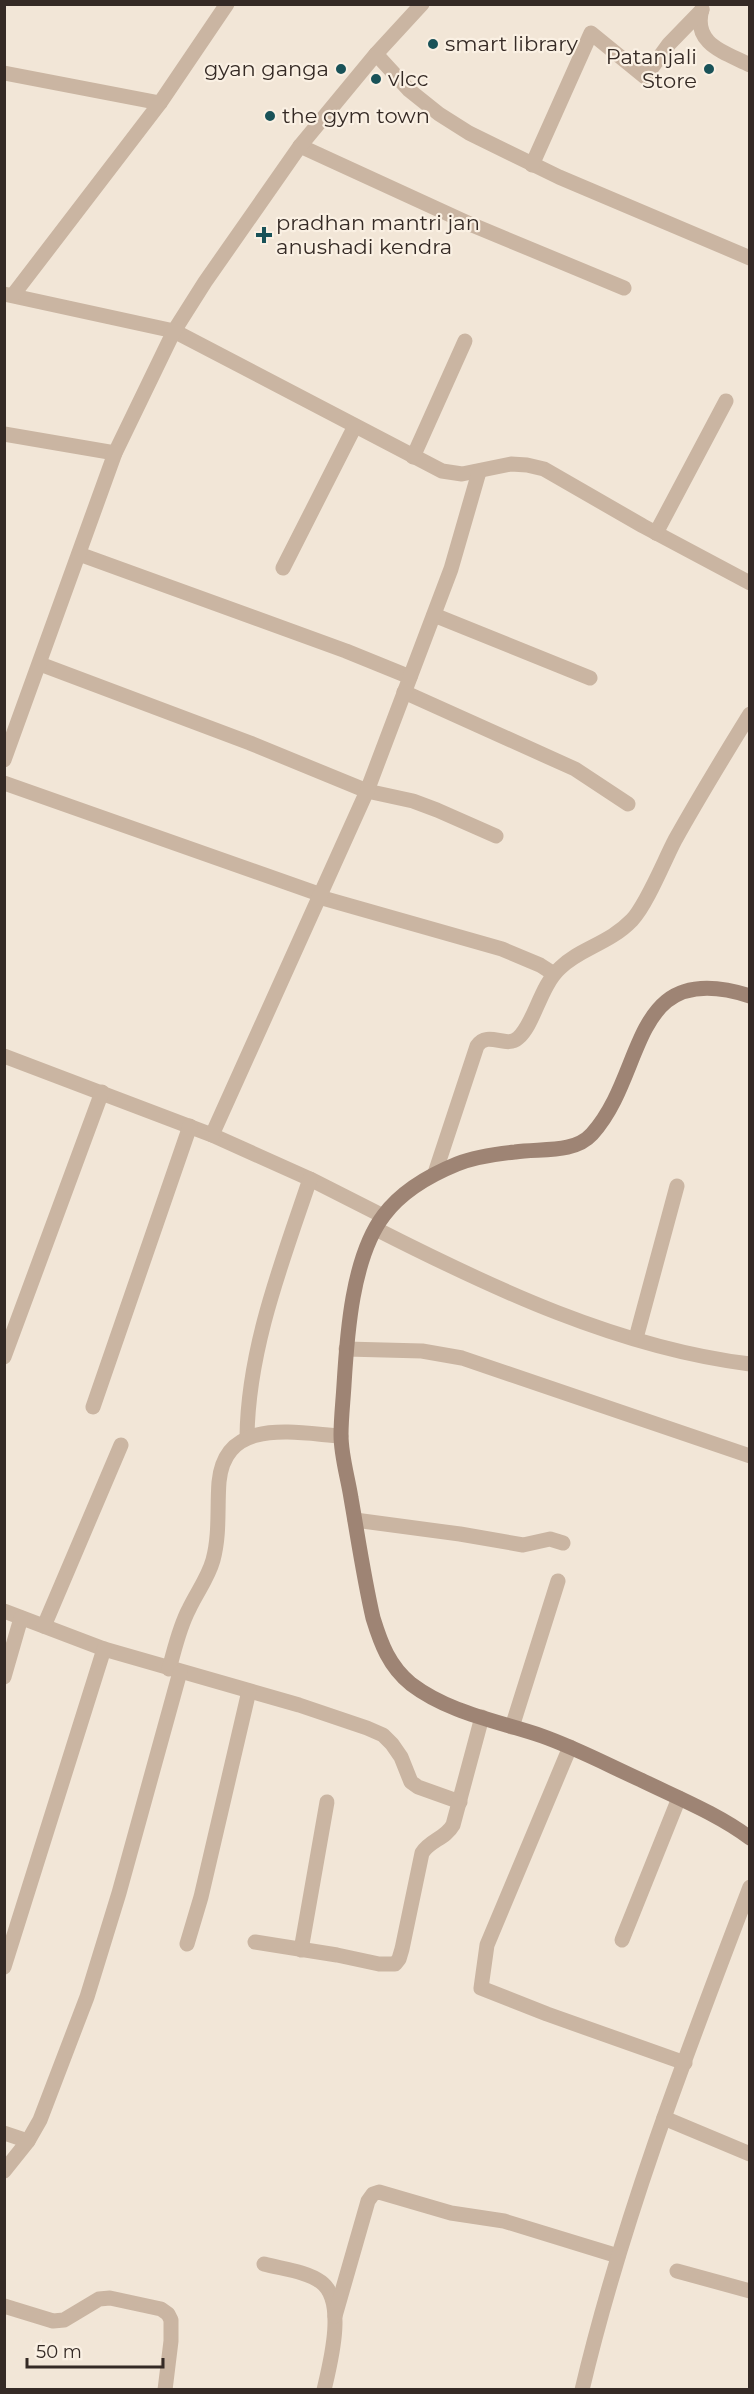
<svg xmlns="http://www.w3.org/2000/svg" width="754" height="2394" viewBox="0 0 754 2394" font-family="Montserrat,sans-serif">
  <rect width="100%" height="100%" fill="#f2e6d7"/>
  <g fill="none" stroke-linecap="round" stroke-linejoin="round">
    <g stroke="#cab5a2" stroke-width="15">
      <path d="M702,9C692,44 724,52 750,65"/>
      <path d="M376,54L409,90L439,114L469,133L559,177L750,258"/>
      <path d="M4,73L160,103"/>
      <path d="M300,146L470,224L624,288"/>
      <path d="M532,165L591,33L645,77L669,44L702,10"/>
      <path d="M4,294L174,331L442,471L462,474L511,464L527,465L544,469L643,526L750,583"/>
      <path d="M13,295L160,103L227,4"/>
      <path d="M4,434L115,453"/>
      <path d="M413,457L465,341"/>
      <path d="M656,533L726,401"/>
      <path d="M79,554L346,651L410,677"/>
      <path d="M283,568L355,426"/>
      <path d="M434,615L590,678"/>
      <path d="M40,664L250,743L367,791L413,801L437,810L496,836"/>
      <path d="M404,692L575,769L628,804"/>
      <path d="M4,760L115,453L174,331L205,282L300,146L376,54L422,4"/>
      <path d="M4,783L316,893L319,897L502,949L540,965L554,974"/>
      <path d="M4,1056L212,1135L310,1179L383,1216"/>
      <path d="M212,1135L367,791L451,569L479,472"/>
      <path d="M435,1173L477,1046C488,1030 506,1049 518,1038C534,1025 540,986 560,968C580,948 609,944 632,920C647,904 664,861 675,840C699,797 724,756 750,714"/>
      <path d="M376,1229C492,1288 619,1348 750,1364"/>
      <path d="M636,1338L677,1186"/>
      <path d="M346,1349L422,1351L462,1358L750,1456"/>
      <path d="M4,1357L102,1092"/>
      <path d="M93,1407L190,1126"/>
      <path d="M247,1437C248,1349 282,1262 310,1179"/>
      <path d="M355,1520L460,1534L523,1545L550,1539L563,1543"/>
      <path d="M4,1611L104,1649L299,1705L367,1728L383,1735L392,1744L401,1757L411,1782L418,1787L460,1802"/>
      <path d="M44,1626L121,1445"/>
      <path d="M169,1669C175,1648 179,1628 189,1609C197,1592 208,1578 213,1560C220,1534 217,1508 219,1482C225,1417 294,1433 341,1436"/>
      <path d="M4,1677L21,1618"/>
      <path d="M512,1727L558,1581"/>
      <path d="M570,1747L487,1945L481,1988L547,2014L685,2063"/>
      <path d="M622,1940L679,1798"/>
      <path d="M255,1942L337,1955L379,1964H395L399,1959L402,1949L422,1853C430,1840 445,1839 453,1825L482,1717"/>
      <path d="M187,1944L201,1897L249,1691"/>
      <path d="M301,1950L327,1802"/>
      <path d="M4,1967L104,1649"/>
      <path d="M664,2118L750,2154"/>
      <path d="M4,2133L28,2141"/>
      <path d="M4,2171L28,2141L40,2120L87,1997L119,1893L180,1672"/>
      <path d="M264,2264C282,2269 306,2271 321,2282C347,2301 330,2364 324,2390"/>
      <path d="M677,2271L750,2291"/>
      <path d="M4,2306L53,2321L64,2320L99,2299L110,2298L161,2309L168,2314L171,2320V2341L165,2390"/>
      <path d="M335,2316L368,2201L373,2194L379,2192L451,2213L504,2221L618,2256"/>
      <path d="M582,2390C623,2217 687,2052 750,1887"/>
    </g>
    <path stroke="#9e8474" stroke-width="15" d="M750,996C628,957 648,1072 592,1134C574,1154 540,1148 515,1152C496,1154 475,1157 457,1164C430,1175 402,1191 384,1215C352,1257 347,1335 344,1385C343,1402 341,1419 341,1435C341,1456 348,1478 351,1498C358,1538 364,1579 373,1618C381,1644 389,1666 411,1684C449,1713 498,1721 542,1736C576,1748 608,1765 641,1780C678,1798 718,1814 750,1838"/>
  </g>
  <g fill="#195258" stroke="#faf0e3" stroke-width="2">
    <circle cx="433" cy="44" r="6"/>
    <circle cx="341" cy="69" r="6"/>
    <circle cx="709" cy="69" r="6"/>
    <circle cx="376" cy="79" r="6"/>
    <circle cx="270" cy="116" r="6"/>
    <path d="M261 226h6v6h6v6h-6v6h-6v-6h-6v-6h6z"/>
  </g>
  <g text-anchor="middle" stroke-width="4.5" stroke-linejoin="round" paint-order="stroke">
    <g font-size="21" fill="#352a25" stroke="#faf0e3" text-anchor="start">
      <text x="445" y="51">smart library</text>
      <text x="697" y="64" text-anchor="end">Patanjali<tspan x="697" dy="24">Store</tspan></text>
      <text x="329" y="76" text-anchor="end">gyan ganga</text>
      <text x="388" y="86">vlcc</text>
      <text x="282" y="123">the gym town</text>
      <text x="276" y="230">pradhan mantri jan<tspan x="276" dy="24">anushadi kendra</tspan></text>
    </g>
  </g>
  <rect width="754" height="2394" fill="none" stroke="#352a25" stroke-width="12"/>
  <path d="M27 2358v9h136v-9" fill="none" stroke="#352a25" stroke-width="3"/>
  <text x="36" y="2358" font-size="18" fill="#352a25" stroke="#faf0e3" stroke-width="4.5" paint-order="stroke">50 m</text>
</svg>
